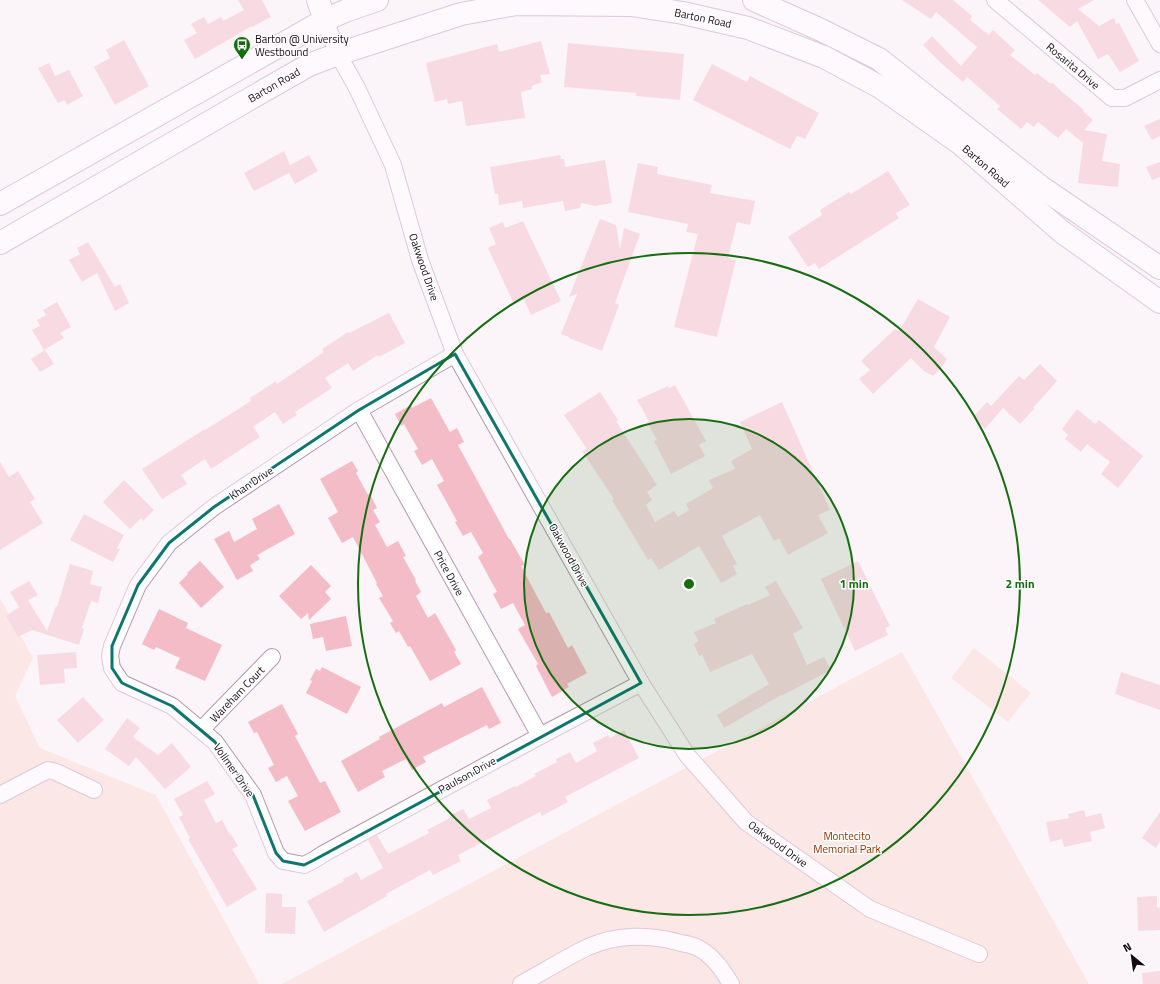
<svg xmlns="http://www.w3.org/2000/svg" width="1160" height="984" viewBox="0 0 1160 984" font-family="'Titillium Web',sans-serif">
  <rect width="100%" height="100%" fill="#fbf4f9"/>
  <g fill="#fadacf">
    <path d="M0,598L33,658L15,696L40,748L156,795L259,984H0Z"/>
    <path d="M974,648L1031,693L1008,722L951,678Z"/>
    <path d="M902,652L1089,984H282Z"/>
  </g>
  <g fill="#f4bcc6">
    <path d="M238,0H262L271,17L252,27V26L195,59L184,40L197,33L191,24L204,17L208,24L221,17L223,21L244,10Z"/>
    <path d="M902,0H953L972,16L970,20L989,35L993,30L1015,50L1010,55L1035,75L1037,73L1051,84L1052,82L1061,91L1084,110L1083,111L1093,120L1084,130L1107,134L1102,161L1120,164L1118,187L1078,183L1083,143L1066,129L1058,138L1038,122L1034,127L1027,122L1021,129L997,109L1000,106L967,77L963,82L942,64L923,45L932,36L961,66L977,47L936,12L931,19Z"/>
    <path d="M1038,0H1094L1078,9L1099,26L1114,18L1116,24L1119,23L1139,61L1120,72L1108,54L1098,59L1077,21L1070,27Z"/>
    <path d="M124,40L149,86L115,105L94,67L110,58L106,50Z"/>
    <path d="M541,41L550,74L540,75L542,82L532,86V89L521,92L525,118L466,126L462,101L448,104L447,99L435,102L426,63L497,44L499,52Z"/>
    <path d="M568,43L684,54L680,100L636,96V93L564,87Z"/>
    <path d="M49,63L55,76L69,70L83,96L67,105L65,100L58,103L38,68Z"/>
    <path d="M712,64L747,82L750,76L819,113L805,139L797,136L790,149L693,100Z"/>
    <path d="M1160,119V136L1152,140L1144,126Z"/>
    <path d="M284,151L290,165L309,155L318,171L295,184L289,173L254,191L244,173Z"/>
    <path d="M560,155L561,159H564L565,167L605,160L612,203L595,206L581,203L580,208L565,211L563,201L523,208L522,201L499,205L498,194H495L490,167Z"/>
    <path d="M1160,162V177L1152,180L1146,167Z"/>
    <path d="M638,163L658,167L657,174L712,185L710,193L755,201L750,225L737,222L728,258L736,260L717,337L674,327L698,234L686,232L688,224L628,212Z"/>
    <path d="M888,171L910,205L896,213L899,218L819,269L815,263L808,267L788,237L822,215L820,210L849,192L851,194Z"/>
    <path d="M600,219L616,225L620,249L624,228L640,234L615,303L619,305L602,351L569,338V337L561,334L577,294L569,297Z"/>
    <path d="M523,221L561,301L531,315L524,300L514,304L488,248L496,244L489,228L503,222L505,228Z"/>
    <path d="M88,242L115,287L120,284L129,303L115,311L97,273L82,282L69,260L80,254L77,248Z"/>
    <path d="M918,299L950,317L934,347L947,359L941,368L933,376L924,371L911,358L873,394L859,379L870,370L861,361L895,329L899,331Z"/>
    <path d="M57,302L71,327L60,333L64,338L44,350L32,330L40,326L37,320L46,315L43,310Z"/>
    <path d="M389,313L405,343L379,357L378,355L353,371L348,363L325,378L332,388L295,412L297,415L283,424L275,412L253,427L260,437L211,469L205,459L181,475L187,484L162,499L142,469L205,429V430L251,401L250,398L276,381L277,384L324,352L322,349L348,332L349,333Z"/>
    <path d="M45,350L54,364L40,372L31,359Z"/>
    <path d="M1040,364L1057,381L1033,408L1034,409L1020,424L1003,408L985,429L973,417L987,402L991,406L1019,376L1024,380Z"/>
    <path d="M675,385L706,441L699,445L705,456L671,474L654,441L657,440L647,422L649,421L637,400L668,386L669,388Z"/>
    <path d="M600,392L618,420L616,421L657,485L647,492L652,500L646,505L655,522L674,511L678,517L689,510L686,504L713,488L709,480L735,469L731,461L752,449L740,422L782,402L830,510L818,515L828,533L788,555L779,538L774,541L760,515L722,536L737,564L733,566L737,574L721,583L699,546L659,570L651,558L648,560L612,500L614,499L582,451L587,449L564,415Z"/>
    <path d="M431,398L450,432L457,428L464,442L458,445L509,539H510L525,565L521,566L546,613L549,612L568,648L572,645L587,673L567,684L569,687L552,697L536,666L538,664L518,629L525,625L513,603L501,609L493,594L497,592L478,557L483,553L471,532L463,536L455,522L457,521L437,485L444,481L432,459L422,465L414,451L418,449L404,424L401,426L395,414L411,405L412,408Z"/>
    <path d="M1077,409L1095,424L1099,420L1143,456L1118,488L1101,474L1110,462L1087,444L1081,452L1065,439L1068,435L1062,429Z"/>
    <path d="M352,461L358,471L356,473L368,495L370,494L377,508L373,510L380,522L375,525L387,547L398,541L406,556L403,557L416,580L415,581L421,592L416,596L428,618L435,613L456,650L454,652L461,664L430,681L410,646L408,647L399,631L396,633L390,623L393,621L379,598L383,596L376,584L377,583L353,537L342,543L328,518L338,512L320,479Z"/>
    <path d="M0,462L9,477L18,471L35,499L30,502L43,523L0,550Z"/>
    <path d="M124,480L154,510L143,521L141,518L130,529L103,502Z"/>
    <path d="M279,504L295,534L257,555L260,559L250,565L253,571L237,580L214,539L229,531L234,542L257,529L252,519Z"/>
    <path d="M84,514L124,535L117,548L120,549L113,562L70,540Z"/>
    <path d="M200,561L224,587L201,608L179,583L188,574L187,573Z"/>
    <path d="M858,561L890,626L885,628L888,635L855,651L821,579Z"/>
    <path d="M70,564L93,571L90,584L102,587L98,603L91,601L82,628L84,629L79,645L32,630L18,637L6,616L19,607L10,592L29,581L38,595L28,600L47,631L56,606L57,607Z"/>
    <path d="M311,565L331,586L325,592L331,599L309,620L308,613L301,619L279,596Z"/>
    <path d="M776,581L803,628L793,634L807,665L824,657L831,670L781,696V695L724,728L717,715L769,684L752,654L710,672L702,654L699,656L694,644L698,641L694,632L716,623L714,619L747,604L748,605L770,595L765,587Z"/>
    <path d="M159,609L188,623L186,628L222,645L205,681L175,668L180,658L156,647L154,650L142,644Z"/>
    <path d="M346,616L352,646L326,651L323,637L313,639L310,624Z"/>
    <path d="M76,652L77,668L64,669L65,683L40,685L37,655Z"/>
    <path d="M322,667L361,687L347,714L306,693L312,681L310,680L316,669L320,671Z"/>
    <path d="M1121,672L1160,685V710L1115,694Z"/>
    <path d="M482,687L501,723L489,729L487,725L423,757L426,762L412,770L406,759L382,771L385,777L358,792L341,761L380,739L379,737L442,703L444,707Z"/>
    <path d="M83,697L104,720L78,743L57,720Z"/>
    <path d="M282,704L298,734L295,736L320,783L325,781L341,812L305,831L288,801L298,796L287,776L276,782L268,768L274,765L257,732L254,733L248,722Z"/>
    <path d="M127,718L140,728L133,737L158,755L172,743L191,767L165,789L136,757L129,766L105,749Z"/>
    <path d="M624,730L639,758L565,797L568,802L542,816L540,812L458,855L461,861L433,875L430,870L386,894L387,896L324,932L307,901L344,881L343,879L357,872L361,880L383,868L368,840L377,835L388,854L429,833L427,830L450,818L449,816L463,809L469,819L491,808L487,800L515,786L516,787L536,776L534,774L557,762L556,759L570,752L576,763L597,751L593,743L608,735L610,738Z"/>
    <path d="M207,781L215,794L204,800L216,823L222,820L230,835L231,834L238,846L232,849L257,889L227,907L188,839L190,838L179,817L183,815L174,799Z"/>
    <path d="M1084,810L1086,817L1101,813L1105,828L1090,832L1092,841L1064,847L1062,839L1050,842L1046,822L1069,818L1068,814Z"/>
    <path d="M1160,812V841L1156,848L1142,838Z"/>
    <path d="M266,893L282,894V907H296L295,934L265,933Z"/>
    <path d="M1157,896V907L1160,908V930L1138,931L1137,897Z"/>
    <path d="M1160,971V984H1143L1142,973Z"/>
  </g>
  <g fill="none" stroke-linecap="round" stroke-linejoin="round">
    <defs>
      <g id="street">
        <path d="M995,0L1112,98H1125L1160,80"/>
        <path d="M1135,0L1160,44"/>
        <path d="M325,20L338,54L357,88L393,165L420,260L455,354L641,683L687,755L746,822L870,909L979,954"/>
        <path d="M455,354L359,410L214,507L169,543L138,585L112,646L110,656L112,668L122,683L172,706L215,742L253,795L276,853L283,861L304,865L314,860L323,854L540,736L641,683"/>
        <path d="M359,410L540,736"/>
        <path d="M201,730L272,657"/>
        <path d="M0,795L48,770L56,772L94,790"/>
        <path d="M521,984C543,972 565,958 588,947C617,934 651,934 681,943C686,944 692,945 696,947C712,954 723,970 731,984"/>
      </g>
      <g id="secondary">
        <path d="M318,0L325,20"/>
        <path d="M754,0L821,30L879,59L1041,187L1160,268"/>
        <path d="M0,204L325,20L345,11L377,0"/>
        <path d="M0,243L272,86L309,65L338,54L461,14L516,4L631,5L683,13L748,28L824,57L880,87L961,144L1062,232L1160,302"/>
      </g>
    </defs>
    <use href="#street" stroke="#b497ae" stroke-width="18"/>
    <use href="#secondary" stroke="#b497ae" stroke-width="24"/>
    <use href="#street" stroke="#fff" stroke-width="16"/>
    <use href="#secondary" stroke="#fff" stroke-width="22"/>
  </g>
  <path d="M0 0H1160V984H0ZM455,354L641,683L314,860L304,865L283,861L276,853L253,795L215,742L172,706L122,683L112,668V646L138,585L169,543L214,507L359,410Z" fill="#fbf4f9" fill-opacity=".55" fill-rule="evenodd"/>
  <path fill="none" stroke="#0f766e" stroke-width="3" stroke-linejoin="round" d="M455,354L641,683L314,860L304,865L283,861L276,853L253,795L215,742L172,706L122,683L112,668V646L138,585L169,543L214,507L359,410Z"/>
  <circle cx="689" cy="584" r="165" fill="#186c12" fill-opacity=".12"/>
  <g fill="none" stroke="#186c12" stroke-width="2">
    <circle cx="689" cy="584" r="165"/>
    <circle cx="689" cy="584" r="331"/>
  </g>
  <defs>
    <symbol id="bus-pin" viewBox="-11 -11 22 30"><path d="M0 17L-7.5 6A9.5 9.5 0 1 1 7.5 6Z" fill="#186c12" stroke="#fff"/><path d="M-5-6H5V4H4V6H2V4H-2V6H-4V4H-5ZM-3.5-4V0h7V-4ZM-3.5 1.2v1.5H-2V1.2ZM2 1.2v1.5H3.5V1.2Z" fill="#fff"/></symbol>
  </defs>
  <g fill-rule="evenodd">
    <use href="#bus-pin" x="232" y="35" width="20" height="27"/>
  </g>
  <g text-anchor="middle" stroke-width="3" stroke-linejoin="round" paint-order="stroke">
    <g font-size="11" fill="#150a13" stroke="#fff">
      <text transform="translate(703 18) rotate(12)" y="4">Barton Road</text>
      <text transform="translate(1073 66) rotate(40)" y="4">Rosarita Drive</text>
      <text transform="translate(274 85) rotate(-30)" y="4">Barton Road</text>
      <text transform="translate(986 166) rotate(41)" y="4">Barton Road</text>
      <text transform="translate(424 267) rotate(71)" y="4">Oakwood Drive</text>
      <text transform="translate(251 483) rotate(-34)" y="4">Khan Drive</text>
      <text transform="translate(569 555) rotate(61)" y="4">Oakwood Drive</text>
      <text transform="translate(449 573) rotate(61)" y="4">Price Drive</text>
      <text transform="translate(237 694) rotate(-46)" y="4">Wareham Court</text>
      <text transform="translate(234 770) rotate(55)" y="4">Vollmer Drive</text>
      <text transform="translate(467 775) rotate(-29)" y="4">Paulson Drive</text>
      <text transform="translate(778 844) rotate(36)" y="4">Oakwood Drive</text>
    </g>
    <g font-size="11" fill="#150a13" stroke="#fff" text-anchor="start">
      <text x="255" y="43">Barton @ University<tspan x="255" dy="13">Westbound</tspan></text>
    </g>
    <g font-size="11" fill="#923101" stroke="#fff">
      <text x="847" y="840">Montecito<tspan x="847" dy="13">Memorial Park</tspan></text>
    </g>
  </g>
  <circle cx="689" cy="584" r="6" fill="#186c12" stroke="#fff" stroke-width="2"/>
  <g font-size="12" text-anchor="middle" font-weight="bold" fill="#186c12" stroke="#fff" stroke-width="3" stroke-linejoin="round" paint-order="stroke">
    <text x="854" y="588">1 min</text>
    <text x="1020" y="588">2 min</text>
  </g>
  <g transform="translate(1132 956) rotate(331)" stroke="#ffffff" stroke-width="3" paint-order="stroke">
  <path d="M0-3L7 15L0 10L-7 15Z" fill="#150a13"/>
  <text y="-6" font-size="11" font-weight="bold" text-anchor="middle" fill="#150a13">N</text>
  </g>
</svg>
